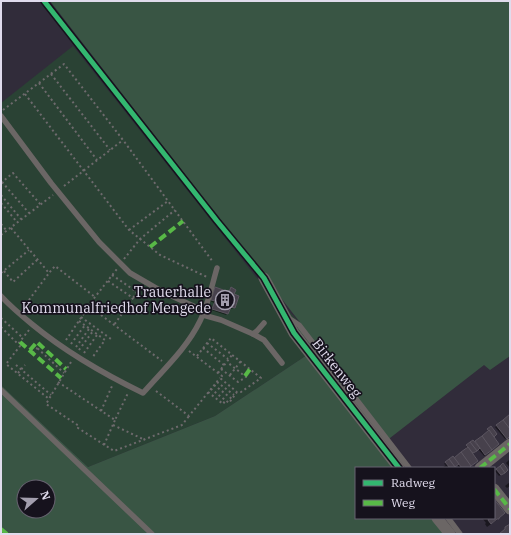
<svg xmlns="http://www.w3.org/2000/svg" width="511" height="535" viewBox="0 0 511 535" font-family="'IBM Plex Serif',serif">
  <rect width="100%" height="100%" fill="#312c3a"/>
  <path fill="#2a4234" d="M73,46L256,277L302,325L310,353L215,416L88,467L1,385V103Z"/>
  <path fill="#395544" fill-rule="evenodd" d="M50,1H510V356L490,370L484,365L381,445L399,468H356V518H437L448,534H1V385L88,467L215,416L310,353L294,333L302,325ZM24,487H48V511H24Z"/>
  <g fill="#0007">
    <path d="M215,288L228,293L231,289L233,295L234,307L232,309L229,308L226,315L211,310L214,303L210,301Z"/>
    <path d="M510,416V435L505,439L495,427Z"/>
    <path d="M491,427L493,437L497,446L484,456L478,449L472,453L468,468H459L457,465L453,468H442L446,465L444,464L446,462L454,459L467,449L466,447L467,446L475,443L488,433L487,431Z"/>
    <path d="M510,459V468L506,463Z"/>
    <path d="M497,469L506,471L499,476L495,471Z"/>
    <path d="M510,482V486L507,488L505,486Z"/>
    <path d="M494,501L498,519L487,527L485,524L486,523L483,519H482L481,518H494Z"/>
  </g>
  <g fill="#47414c" stroke="#5b5560">
    <path d="M215,287L229,292L231,287L236,290L234,294L239,296L235,308L231,307L228,314L212,309L215,301L211,300Z"/>
    <path d="M510,414V429L503,420Z"/>
    <path d="M503,420L510,429V436L507,439L496,425Z"/>
    <path d="M491,426L497,434L494,437L487,429Z"/>
    <path d="M489,430L499,444L492,450L482,436Z"/>
    <path d="M482,436L492,450L485,455L475,441Z"/>
    <path d="M473,440L480,448L477,451L470,442Z"/>
    <path d="M470,442L477,451L473,453L466,445Z"/>
    <path d="M468,447L478,461L471,466L461,452Z"/>
    <path d="M461,452L471,466L469,468H462L454,458Z"/>
    <path d="M453,456L459,464L455,467L449,459Z"/>
    <path d="M449,459L455,467L454,468H450L445,462Z"/>
    <path d="M503,463L508,470L505,473L500,466Z"/>
    <path d="M500,466L505,473L501,475L496,469Z"/>
    <path d="M494,499L505,513L499,518V519H497L491,524L488,520L489,518H494Z"/>
    <path d="M510,524V534H499L505,529V527Z"/>
  </g>
  <g fill="none" stroke-linecap="round" stroke-linejoin="round">
    <g stroke="#6e6a6d" stroke-width="2" stroke-dasharray="2 3" stroke-linecap="butt">
      <path d="M51,74L110,150"/>
      <path d="M39,83L97,160"/>
      <path d="M25,94L129,230L160,255L207,277"/>
      <path d="M3,110L64,64L123,140L213,262"/>
      <path d="M2,182L29,213"/>
      <path d="M1,183L13,173L41,205"/>
      <path d="M64,186L123,140"/>
      <path d="M1,195L21,219"/>
      <path d="M1,203L17,222"/>
      <path d="M1,224L7,231"/>
      <path d="M11,228L49,273L55,266L95,297"/>
      <path d="M129,230L168,201"/>
      <path d="M1,235L53,195"/>
      <path d="M124,259L140,239L175,210"/>
      <path d="M4,271L13,282L37,260"/>
      <path d="M1,273L29,250"/>
      <path d="M112,275L137,292L133,298"/>
      <path d="M108,281L133,298L114,325"/>
      <path d="M89,306L162,361"/>
      <path d="M23,308L49,273"/>
      <path d="M81,317L111,339"/>
      <path d="M1,318L23,338"/>
      <path d="M79,321L105,340L92,358"/>
      <path d="M1,327L18,344"/>
      <path d="M29,330L18,344L20,346L6,364L49,399"/>
      <path d="M66,340L95,297L117,269"/>
      <path d="M207,343L228,359"/>
      <path d="M71,344L85,325"/>
      <path d="M34,345L64,373"/>
      <path d="M76,347L89,329"/>
      <path d="M203,348L224,365"/>
      <path d="M79,350L93,331"/>
      <path d="M189,351L222,376L220,378L237,392"/>
      <path d="M33,353L40,345"/>
      <path d="M84,353L97,335"/>
      <path d="M197,356L211,338L261,378L241,392H237L229,403L211,389"/>
      <path d="M71,362L46,404L79,426L78,428L114,451L182,425L189,416"/>
      <path d="M16,365L51,395"/>
      <path d="M221,369L238,382L246,377L227,362"/>
      <path d="M18,373L25,365"/>
      <path d="M218,373L232,355"/>
      <path d="M230,375L241,361"/>
      <path d="M58,382L115,420L128,393"/>
      <path d="M217,382L234,395"/>
      <path d="M214,385L232,399"/>
      <path d="M156,391L189,416L220,378"/>
      <path d="M208,392L223,404L225,401"/>
      <path d="M101,411L112,386"/>
      <path d="M113,425L145,440"/>
      <path d="M104,445L115,420"/>
    </g>
    <g stroke="#6b6665" stroke-width="5.5">
      <path d="M1,116L51,183L99,242L130,273L161,291L204,311"/>
      <path d="M1,296C11,307 22,316 33,325C67,353 104,374 143,393C163,370 187,348 200,321C208,305 212,285 217,268"/>
      <path d="M203,315L221,320L253,334L257,331L264,323"/>
      <path d="M290,319L299,325L409,468"/>
      <path d="M253,334L264,340L282,363"/>
      <path d="M1,390L152,534"/>
      <path d="M448,518L460,534"/>
    </g>
    <g stroke="#6b6665" stroke-width="11">
      <path d="M264,278L294,333L399,468"/>
      <path d="M480,468L510,444"/>
      <path d="M494,489L510,509"/>
      <path d="M437,518L450,534"/>
    </g>
    <g stroke="#58b947" stroke-width="4" stroke-dasharray="8 4" stroke-linecap="butt">
      <path d="M150,247L183,221"/>
      <path d="M20,342L61,378"/>
      <path d="M30,350L37,342L66,369"/>
      <path d="M245,376L250,369"/>
      <path d="M480,468L510,444"/>
      <path d="M494,489L510,509"/>
      <path d="M1,529L7,534"/>
    </g>
    <defs>
      <path id="cycleway" d="M44,1L217,221L264,278L294,333L399,468"/>
    </defs>
    <use href="#cycleway" stroke="#16121d" stroke-width="8"/>
    <use href="#cycleway" stroke="#33b770" stroke-width="5"/>
  </g>
  <defs>
    <symbol id="building-ring" viewBox="-11 -11 22 22"><circle r="9.5" fill="#16121d" stroke="#a39eae" stroke-width="1.5"/><path d="M-4-6H4V6H1V3H-1V6H-4ZM-2.5-4.3h1.7v1.8h-1.7ZM.8-4.3h1.7v1.8H.8ZM-2.5-1h1.7V.8h-1.7ZM.8-1h1.7V.8H.8Z" fill="#a39eae"/></symbol>
  </defs>
  <g fill-rule="evenodd">
    <use href="#building-ring" x="214" y="289" width="22" height="22"/>
  </g>
  <g text-anchor="middle" stroke-width="3.5" stroke-linejoin="round" paint-order="stroke">
    <g font-size="14" fill="#e0dbec" stroke="#16121d" text-anchor="end">
      <text x="211" y="297">Trauerhalle<tspan x="211" dy="16">Kommunalfriedhof Mengede</tspan></text>
    </g>
    <g font-size="14" fill="#e0dbec" stroke="#16121d">
      <text transform="translate(337 368) rotate(52)" y="5">Birkenweg</text>
    </g>
  </g>
  <rect width="511" height="535" fill="none" stroke="#e0dbec" stroke-width="4"/>
  <rect x="355" y="467" width="140" height="52" fill="#16121d" stroke="#676270"/>
  <rect x="363" y="480" width="20" height="6" fill="#33b770" stroke="#676270"/>
  <text x="391" y="487" font-size="12" fill="#e0dbec">Radweg</text>
  <rect x="363" y="500" width="20" height="6" fill="#58b947" stroke="#676270"/>
  <text x="391" y="507" font-size="12" fill="#e0dbec">Weg</text>
  <g transform="translate(36 499) rotate(70)"><circle r="19" fill="#16121d" stroke="#676270"/>
  <path d="M0-3L7 15L0 10L-7 15Z" fill="#a39eae"/>
  <text y="-6" font-size="11" font-weight="bold" text-anchor="middle" fill="#e0dbec">N</text>
  </g>
</svg>
